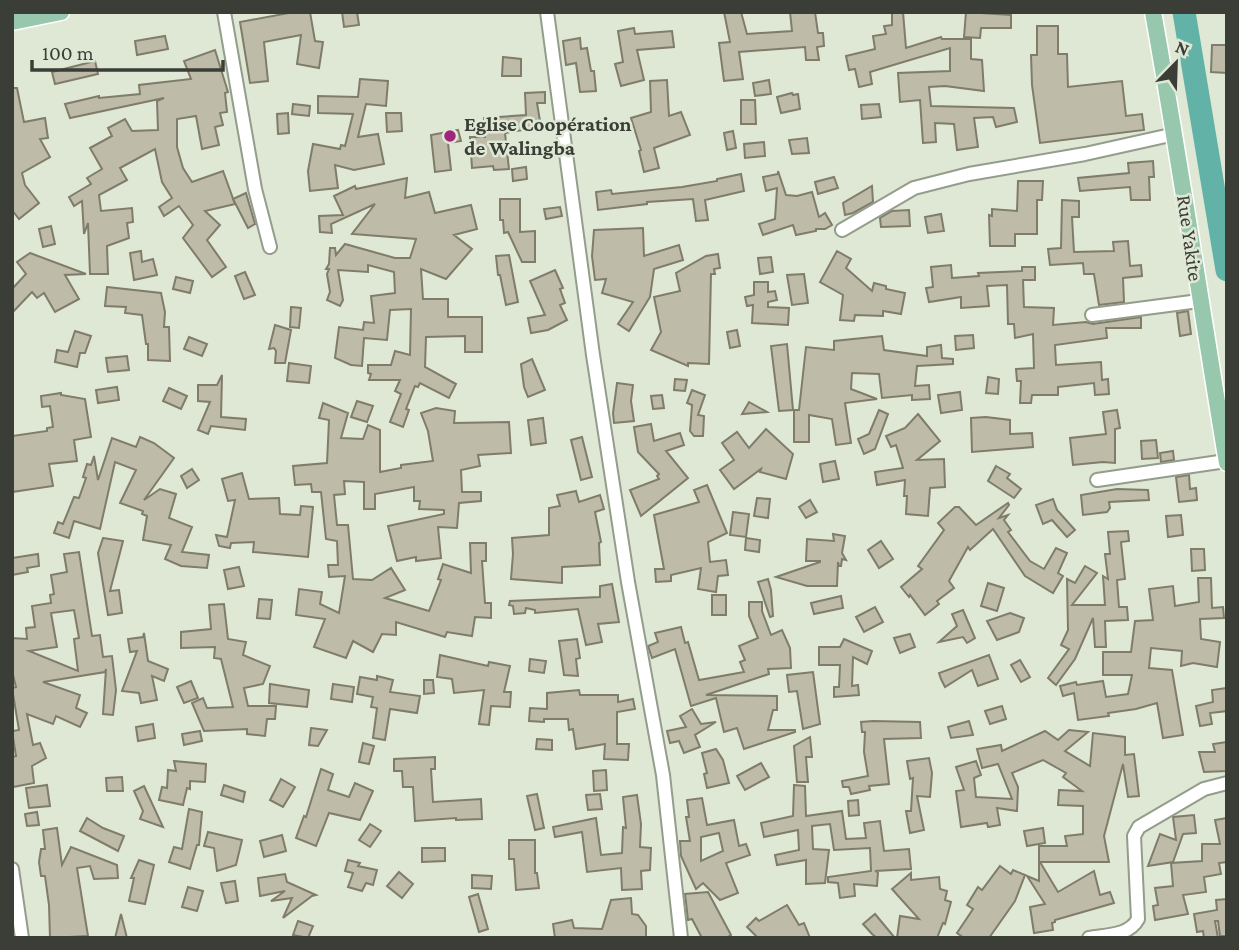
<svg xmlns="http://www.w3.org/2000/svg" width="1239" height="950" viewBox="0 0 1239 950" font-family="'Crimson Pro',serif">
  <rect width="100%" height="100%" fill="#dfe8d5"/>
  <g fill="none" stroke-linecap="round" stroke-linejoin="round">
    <path stroke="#62b2a8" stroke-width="23" d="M1184,12L1227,270"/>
  </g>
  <g fill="#bebba8" stroke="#7f7c6a" stroke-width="2" fill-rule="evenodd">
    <path d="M294,12H310L315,41L323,42L319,68L297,64L301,35L264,42L268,81L250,83L240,22Z"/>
    <path d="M342,12H357L359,25L344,27Z"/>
    <path d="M724,12H741L747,34L792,31L790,12H815L818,33H823L824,46L817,47L819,60H806L805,47L739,52L743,79L724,81L719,43L730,42Z"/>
    <path d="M892,12H903L906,48L941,37L942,39H971V59L982,60L984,91L945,86L929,87L931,106L1014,108L1017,122L996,127L993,117L974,118L978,147L957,150L954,124L935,123L936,142L923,143L920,100L900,102L898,73L950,71V48L870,72L872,84L859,87L855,69L849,70L846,56L875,49L873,36L886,34L884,26L892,25Z"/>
    <path d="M966,12L1011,15V28H981L980,38L964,37Z"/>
    <path d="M1037,26H1058V54H1067L1068,87L1122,81L1126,116L1142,114L1144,130L1040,143L1032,85L1031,55H1037Z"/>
    <path d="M634,28L635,34L672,31L674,47L637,50L644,80L621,86L615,64L623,62L618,31Z"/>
    <path d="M165,36L168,49L137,55L135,41Z"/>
    <path d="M580,38L581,49L587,48L591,71H594L596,91L580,92L576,63L566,65L563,41Z"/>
    <path d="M1212,45H1227V73L1211,72Z"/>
    <path d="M215,50L228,92L225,93L227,112L220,113L223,125L215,127L219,145L202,149L196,116L177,119V147L183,168L192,182L223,171L235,204L205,211L220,225L207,240L226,267L212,277L183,238L193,225L179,206L164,216L159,207L172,198L162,182L155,149L120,168L127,180L99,195L101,211L132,208L133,222L127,223L129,238L107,246L108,274H90L88,223L84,234L82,201L74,206L69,197L91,184L87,178L102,169L90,148L112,136L108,128L125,119L132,131L158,130L157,101L164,98L70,118L65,104L99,96V98L140,94L139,85L191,79L184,61Z"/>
    <path d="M503,57L521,59V76H502Z"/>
    <path d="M95,61L98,74L55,84L52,72Z"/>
    <path d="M360,79L388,81L386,106L366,104L358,137L378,134L384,164L354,170L335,165L338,188L310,191L308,171L313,144L340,149L341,145L345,146L353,114L318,113V96L358,97Z"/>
    <path d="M667,80L669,116L681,112L690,135L654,148L659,168L644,172L639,151L641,150L631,118L651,112L650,81Z"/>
    <path d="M769,80L771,94L755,96L753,83Z"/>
    <path d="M12,88H17L24,122L45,118L48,138L40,139L50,157L22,173L25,185L39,203L19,219L12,210Z"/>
    <path d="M545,92V103H537L541,127L505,133L509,169L494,170L493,166L472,168L470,137H485L484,118L526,115L525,93Z"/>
    <path d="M792,93L793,95L798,94L800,109L781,113L777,97Z"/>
    <path d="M741,100H755L756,124H741Z"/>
    <path d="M293,104L310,106L309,116L292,114Z"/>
    <path d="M879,104L881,117L862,119L861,105Z"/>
    <path d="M288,113L289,133L278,134L277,114Z"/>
    <path d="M386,113H401L402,131L387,132Z"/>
    <path d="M458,130L461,141L448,143L451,170L435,172L431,135Z"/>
    <path d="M733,131L736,148L727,150L724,133Z"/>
    <path d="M807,138L809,153L792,154L789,140Z"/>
    <path d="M764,142L765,156L745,158L744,144Z"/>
    <path d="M1153,161L1154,177H1149L1150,200H1131L1130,187L1080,191L1078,178L1129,173L1128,163Z"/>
    <path d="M526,167L527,179L513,181L512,169Z"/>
    <path d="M778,171L786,195L797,196L812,192L819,217L825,213L832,225L825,229H816V231L796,235L793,225L763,235L759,224L775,219L777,188L766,191L763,177L778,174Z"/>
    <path d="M741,174L744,191L705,200L708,220L696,221L693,199L647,202V204L598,210L596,192L611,190L612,194L682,187L717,181V179Z"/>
    <path d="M834,177L838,188L818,194L815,182Z"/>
    <path d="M407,178L405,198L429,192L435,213L471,205L477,229L454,235L472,249L446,279L421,269L423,299H448V317H482V352H465V336L426,337L425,367L456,384L449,398L420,383L418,387L415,386L406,409L409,410L403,427L390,422L401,394L395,391L400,380H369L371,374L368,373V365H391L395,351L410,355L411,309L390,310L387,340L364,338L362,366L351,365L335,358L339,327L363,330L364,322L374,323L371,296L395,293L394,272L368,265V272L338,270L343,300L340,306L327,300L330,292L327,274L329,269H326L329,264L330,248H335L336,255L345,244L395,258H410L416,239L352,234L375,204L331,224L332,233L320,232L319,216L343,215L334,196L355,186L356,189Z"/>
    <path d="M1018,181H1043L1042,200H1037V234H1015V246H990L989,215L992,216V209L1017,211Z"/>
    <path d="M872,186L873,202L853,213L845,215L843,203Z"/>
    <path d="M246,193L255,224L248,228L233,199Z"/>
    <path d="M500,199H520V232L535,231V262H522L508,232L504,233L503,220H500Z"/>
    <path d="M1062,200L1079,201V217H1072L1074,252L1114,251L1113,242L1128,241L1130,266L1141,265L1142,276L1123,278L1124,302L1099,305L1094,274H1084L1083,263L1050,265L1048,249L1061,248Z"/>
    <path d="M560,207L562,216L546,219L544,209Z"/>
    <path d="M909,210L910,226L881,227L880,218L892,211Z"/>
    <path d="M941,214L944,231L928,233L925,217Z"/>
    <path d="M51,226L55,244L43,247L39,229Z"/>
    <path d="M643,228L644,256L679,245L683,260L654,269L650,297L629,331L618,324L633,302L602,293L606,279L595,280L592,256L594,230Z"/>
    <path d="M141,251L142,262L153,259L157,275L134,280L130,253Z"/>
    <path d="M837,251L851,259L846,268L872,291L874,283L886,286V289L905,293L901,314L883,311V316L855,315L854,321L840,320L843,295L820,282Z"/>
    <path d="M30,253L86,274L65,275L79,299L55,312L44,293L37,298L32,292L12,313V289L26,274L17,262Z"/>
    <path d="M718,254L720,268L714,269L715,274H711L709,364L688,363V366L651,350L661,332L654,297L680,291L676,273L706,256Z"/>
    <path d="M509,255L518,302L506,305L500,275H498L496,256Z"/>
    <path d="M771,257L773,272L760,274L758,258Z"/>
    <path d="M951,265L952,278L979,276L978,273L1022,271V267H1035V280H1023L1024,307L1054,308L1053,325L1086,322L1093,324L1141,317V328H1106L1107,338L1055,345L1056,365L1101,362L1102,380L1108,379L1109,394L1095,395L1094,383L1058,387V395H1032L1031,403H1020L1021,381H1017L1016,369L1034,368L1033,334L1015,338L1014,324H1008L1007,285L987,286L989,306L961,308V297L929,302L926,288L933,287L931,267Z"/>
    <path d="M555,270L563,288L560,289L565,303L560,305L567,320L548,330L531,333L528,318L545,315L530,281Z"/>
    <path d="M245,272L255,295L244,299L235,276Z"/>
    <path d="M804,274L808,303L792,305L787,275Z"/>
    <path d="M176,277L193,281L190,293L173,289Z"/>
    <path d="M754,282H768V292L775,291L777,300L768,302V307L789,308L788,325L752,323L753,305L747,306L745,297L754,295Z"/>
    <path d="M107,287L161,293L165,312L164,327H169L170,361L148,360V344H146L142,315L125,313L126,307L105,306Z"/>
    <path d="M291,307L301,308L299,328L290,327Z"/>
    <path d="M1188,311L1191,334L1180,336L1177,313Z"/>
    <path d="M275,325L291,330L285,363H275L276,351L274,348L269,349Z"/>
    <path d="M737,330L740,346L730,348L727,332Z"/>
    <path d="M75,331L91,336L85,353H80L77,367L55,362L57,350L68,352Z"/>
    <path d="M973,335L974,348L956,350L955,336Z"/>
    <path d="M882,336L884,350L927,356V347L941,345L942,358L953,359V364L917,366L915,386L929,385L930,399L912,400V395L882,398L879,374L852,373L851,389L877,399L845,403L851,443L836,445L832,419L809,415V442H794V410H799L806,347L834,350V341Z"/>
    <path d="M189,337L207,344L202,356L184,349Z"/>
    <path d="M787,344L793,410L779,411L771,346Z"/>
    <path d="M127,356L129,370L108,372L106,358Z"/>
    <path d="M532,359L545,390L528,397L524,387L521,364Z"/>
    <path d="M289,363L311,366L309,383L287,381Z"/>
    <path d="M222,375L221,417L246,419L245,430L211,426L208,434L198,430L210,402L198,401V385H217Z"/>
    <path d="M988,377L999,379L998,394L986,393Z"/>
    <path d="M675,379L687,380L685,391L674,390Z"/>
    <path d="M617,383L633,385L631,401L634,421L614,423L613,413Z"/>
    <path d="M117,387L119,400L98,403L96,390Z"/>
    <path d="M169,388L187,396L181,409L163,401Z"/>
    <path d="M692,390L705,395L698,415L704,416L703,436H694L690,431L692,405L687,403Z"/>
    <path d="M960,392L962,410L941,413L938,395Z"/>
    <path d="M61,393V395L85,399L91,437L74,440L77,461L49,464L53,486L12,492V436L47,431V428L53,427L50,406L42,407L41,396Z"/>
    <path d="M662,395L664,408L653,409L651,396Z"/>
    <path d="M357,401L373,406L367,422L351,417Z"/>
    <path d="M749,402L767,412L742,414Z"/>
    <path d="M323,403L348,413L341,438L363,439L368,425L380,430V472L401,468V465L433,461L428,431L421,413L436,408L455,411L454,423L509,422L511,453L478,455L480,466L461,470L462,492H481V501L459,503L457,528L438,527L441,558L416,561V557L397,561L388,526L444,514V510L419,509L420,501H414V487L375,494V509H364V482L344,481L345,494L334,495L337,525H348L353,579L372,580L391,568L405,590L385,598L429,611L441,580L438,579L443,564L471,573L470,543H486V561H482L485,603H491V618L475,617L472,636L447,632L445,637L396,622V635L382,634L373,652L353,641L346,658L314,647L325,619L296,615L299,589L322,592L320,604L339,613L345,576L329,577L328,565H338L337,541L326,539L321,492H312L311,484L295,485L293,466L327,463L329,420L319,418Z"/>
    <path d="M879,410L888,414L875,449L864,454L858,439L869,434Z"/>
    <path d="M1117,410L1120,428L1115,429V463L1103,462L1073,465L1070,438L1106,434L1103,412Z"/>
    <path d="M918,414L940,441L917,460L944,459L945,487L930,488L928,516L906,514L907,496H904L905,480L877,485L875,472L903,468L896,445L891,447L886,436L905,428Z"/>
    <path d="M986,417L1010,420V434L1032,433L1033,447L972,452L971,418Z"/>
    <path d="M543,418L546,443L531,445L528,420Z"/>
    <path d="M651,424L654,441L680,433L684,445L666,451L688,478L641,516L630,490L659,479L657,476L659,474L638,452L634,427Z"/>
    <path d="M766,429L793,454L786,479L760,472L761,469L734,489L720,470L734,460L722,443L737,432L749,448Z"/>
    <path d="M140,437L154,443L174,458L144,500L160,489L176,494L169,518L192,527L182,552L209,555L207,568L181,566L165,559L171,545L143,540L147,516L142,514L143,511L120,503L136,470L115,462L100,529L74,521L69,538L54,533L58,522L63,524L74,497L79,498L86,478L83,477L87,464L91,465L94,456L98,480L112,438L136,447Z"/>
    <path d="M582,437L592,477L581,480L571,440Z"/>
    <path d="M1156,440L1158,458L1142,459L1141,441Z"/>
    <path d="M1173,451L1174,460L1161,462L1160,453Z"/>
    <path d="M835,461L839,479L823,482L820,464Z"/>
    <path d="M996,466L1010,474L1007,478L1021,489L1014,498L988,481Z"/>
    <path d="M192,469L199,480L187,488L181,476Z"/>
    <path d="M242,473L249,499L279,498L280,514L300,515L301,506L313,507L308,557L253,552L254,542L231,543L230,548L219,546L216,535L227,537L235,500L228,501L222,479Z"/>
    <path d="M1189,475L1190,489L1196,488L1197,500L1179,502L1176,477Z"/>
    <path d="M707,485L727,533L708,542L710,562L726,560L728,575L718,576L716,592L698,589L701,568L671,575V581L656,582L655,569H664L654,515L699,502L694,490Z"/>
    <path d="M1117,489L1148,490L1149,500L1109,502L1110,508L1107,512L1083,515L1081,495Z"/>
    <path d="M576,491L579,502L600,495L604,509L595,512L601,542L599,543L600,565L562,567V583L511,579L513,554L512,538L549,535V508L560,506L557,495Z"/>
    <path d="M757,498L770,499L768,518L754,516Z"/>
    <path d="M1053,499L1057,510L1075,530L1067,537L1052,520L1043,524L1036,505Z"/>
    <path d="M810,500L817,512L806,518L799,507Z"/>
    <path d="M1008,503L1009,505L999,518L1008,515L1004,520L1011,530L1008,532L1030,561L1044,569L1056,548L1067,553L1058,573L1063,576L1053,593L1025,576L993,529L970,550L968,547L949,581L954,588L937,601L939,604L925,615L910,595L909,597L901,587L922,569L918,566L944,530L938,523L955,507H959L976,525Z"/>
    <path d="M733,512L749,514L746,537L730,535Z"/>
    <path d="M1181,515L1183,535L1168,537L1166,516Z"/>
    <path d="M1128,531L1129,541L1121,542L1125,579L1117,580L1119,607H1127L1128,620L1105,621L1106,647H1095L1093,618L1075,659L1056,685L1048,678L1069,649L1061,645L1068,630L1067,579L1075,583L1085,566L1097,573L1072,605H1105L1103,576L1108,579L1105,554H1110L1108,532Z"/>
    <path d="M833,534L845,536L842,553L846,560L842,559L841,566H839L838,562L837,586H807L776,577L820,562V561H806L807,539L834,541Z"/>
    <path d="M103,538L123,541L110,591L119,590L122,613L108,615L98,553Z"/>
    <path d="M746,538L760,540L759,552L745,550Z"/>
    <path d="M881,541L893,559L879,568L868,550Z"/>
    <path d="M1191,549H1204L1205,570L1192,571Z"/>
    <path d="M79,552L92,636L100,635L103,657L112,656L116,690L113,715L103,714L106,669L105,672L43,682L80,695L76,708L87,713L80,727L56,716L53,724L27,714L33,745L40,743L46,758L32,766L34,783L13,787L12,757L16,756L12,731L19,730L12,688L16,687L12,671V638L27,639L26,628L35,627L32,606L51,603L50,595L54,594L51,575L67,572L64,554ZM74,610L79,638L74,639L78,671L29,651L57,647L51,613Z"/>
    <path d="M38,554L39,566L27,568L28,572L12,575V558Z"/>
    <path d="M239,567L244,586L228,589L224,570Z"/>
    <path d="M1198,578H1211L1212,608L1223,607L1224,618L1200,619L1201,639L1220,642L1217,667L1193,663L1181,666L1182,651L1151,648L1149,668L1172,670L1183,735L1163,738L1157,703L1136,709L1108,713L1109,716L1078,720L1074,693L1063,696L1060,686L1076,682L1077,685L1103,681L1106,697L1128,694L1132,675H1103V652H1131L1135,621L1153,620L1149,589L1173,586L1175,606L1199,602Z"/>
    <path d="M768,579L771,590L773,616L770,617L758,582Z"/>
    <path d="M988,583L1004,588L997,611L981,606Z"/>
    <path d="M612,584L619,622L598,624L602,642L586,645L578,609L535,613V610L526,608L525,613L514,614L513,606L509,605L510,601L600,597V586Z"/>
    <rect x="712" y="595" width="14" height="20"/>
    <path d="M841,596L843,608L814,614L811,603Z"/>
    <path d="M259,599L272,600L270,619L257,618Z"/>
    <path d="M749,602H762V611L771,635L782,630L790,648L791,668L768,669L769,674L706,695L777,696V710H773L768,730H795V732L744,749L737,728L724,732L716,698L691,706L675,649L652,658L648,646L658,642L655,633L681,627L685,643L688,642L699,680L744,672L740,662L745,660L739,646L758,638L749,616Z"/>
    <path d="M224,604L228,639L246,642L243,655L270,666L263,684L244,688L248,706H276L275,719H267L265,736L247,734V729L204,731L192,703L203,698L207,708L233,707L221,659L214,658L215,647L181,648V632L211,629L209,605Z"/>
    <path d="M875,607L883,622L864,632L856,617Z"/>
    <path d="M963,610L975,638L967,643L963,637L939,642L957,626L952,614Z"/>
    <path d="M1010,613L1024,618L1019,632L997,640L987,621Z"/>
    <path d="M144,633L148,661L168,669L164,681L152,676L157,700L141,703L139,693L122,691L137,651L130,652L128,639L143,637Z"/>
    <path d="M910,634L915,647L900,653L894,638Z"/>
    <path d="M577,639L580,658L576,659L578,676L564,675L559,641Z"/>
    <path d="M844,639L872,651L867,664L853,657L852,686L858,685L859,695L834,697V687H839L840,665H819V647H840Z"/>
    <path d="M440,655L488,666L489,662L510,666L504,692H511L510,707L491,706L489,725L479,724L484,690L454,693L452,679L437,677Z"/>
    <path d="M989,655L998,679L978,686L972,670L945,687L941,679L939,673Z"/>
    <path d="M530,659L546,661L544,673L529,671Z"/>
    <path d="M1020,660L1030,677L1021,682L1011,665Z"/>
    <path d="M813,672L820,724L803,729L797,691L789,692L787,675Z"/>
    <path d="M377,676L393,680L390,692L420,696L417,713L390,709L385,740L373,738L377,708L371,707L373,697L357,694L360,677L377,680Z"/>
    <path d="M424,680H433L434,693L424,694Z"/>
    <path d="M191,681L198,698L184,703L177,687Z"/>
    <path d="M270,684L309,690L307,707L269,703Z"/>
    <path d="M333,684L354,687L352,702L331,699Z"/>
    <path d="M1227,688V711L1210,713L1212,724L1200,726L1196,706L1213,702L1212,690Z"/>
    <path d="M579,690L580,695H618V702L633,699L635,709L617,712V744H629L628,760L604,759L605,744L576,749L573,729L569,730L568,719H544V722L529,721L530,708L547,709V693Z"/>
    <path d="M1002,706L1006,719L990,724L985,711Z"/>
    <path d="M692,709L701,724L716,722L695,735L700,747L684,753L679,741L670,743L667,731L686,727L680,716Z"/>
    <path d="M873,721L920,722L921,738L884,739L889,784L869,786L870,790L851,794L849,787H843L842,781L868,776L864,752L865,732H862L861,722Z"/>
    <path d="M969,721L973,735L951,738L948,727Z"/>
    <path d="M153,724L155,738L138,741L136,727Z"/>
    <path d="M311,728L327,730L318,746L309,745Z"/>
    <path d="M1069,730L1088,732L1065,751L1090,766L1093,733L1125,737V755L1134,754L1139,796L1128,797L1123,764L1104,836L1109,862H1040L1058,892L1094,871L1100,895L1110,892L1114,903L1055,920V922L1052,923L1053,930L1034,933L1030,907L1045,904L1027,876L1039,881V846H1067L1065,836L1083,834V806L1058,805L1059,790L1082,791L1063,777L1066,773L1043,760L1012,773L1018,787L1017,811L997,808L1000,825L988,827L987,823L961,827L956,791L964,790L956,767L976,761L981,775L974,778L976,797L1012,799L998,764L982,768L977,749L1001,745L1002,751L1045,731L1058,740Z"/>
    <path d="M200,731L202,741L184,745L182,734Z"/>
    <path d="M810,737L812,757H806L808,782H797L794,746Z"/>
    <path d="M537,739L552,740V750L536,749Z"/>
    <path d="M1227,742V771L1204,772L1199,752H1215L1213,744Z"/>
    <path d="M363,743L374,746L369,764L359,762Z"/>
    <path d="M716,749L723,760L729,783L707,788L704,774L707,773L702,753Z"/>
    <path d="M435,757V769H431L433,802L481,799L482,819L456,820V818L415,821L413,787H403L402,771H394V759Z"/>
    <path d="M929,758L932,773L930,797L917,796L924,830L910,833L906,811H911L913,778L910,779L907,761Z"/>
    <path d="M174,761L206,764L205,782L190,781V789L187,788L183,805L159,800L162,787L167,788L168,770L176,771Z"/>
    <path d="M761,763L769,777L745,790L737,776Z"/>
    <path d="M321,769L333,774L328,790L349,797L355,783L373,791L360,820L329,813L316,846L296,838L304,816L306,817Z"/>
    <path d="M606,770L607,790L594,791L593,771Z"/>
    <path d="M122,777L123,791H107L106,778Z"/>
    <path d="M281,779L295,787L283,807L270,800Z"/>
    <path d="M47,785L50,806L29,808L26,788Z"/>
    <path d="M224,785L245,792L243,802L221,795Z"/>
    <path d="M794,785L805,786L806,816L842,811L846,839L866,838L864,823L880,821L884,851L909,849L911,869L875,871L878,872L877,886L854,884L855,896L840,898L838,883L828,882V877L871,871L870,848L834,850L830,824L812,826L813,849L829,850L825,883L806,884V860L777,865L775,855L799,850L798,830L764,837L761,823L793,816Z"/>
    <path d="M144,786L163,827L140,819L143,811L134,791Z"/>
    <path d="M537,794L544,828L535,830L527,796Z"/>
    <path d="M600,794L602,809L588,810L586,795Z"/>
    <path d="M637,795L641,824L640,847L651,848L650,870L641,871L642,889L622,890L621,868L587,872L582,832L555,837L553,827L596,818L601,855L622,853L623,827L626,828L623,797Z"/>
    <path d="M702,798L707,825L734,820L739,846L746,844L750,855L726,863L738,893L720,900L703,883L696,889L681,856L680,841H690L686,817H689L687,800ZM719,833L723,851L701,861V837Z"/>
    <path d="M858,800L859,815L849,816L848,801Z"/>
    <path d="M189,809L202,812L199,845H197L190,869L169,862L174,847L182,849Z"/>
    <path d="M37,812L39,825L27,826L25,814Z"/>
    <path d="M1194,815L1196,833L1183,834L1173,862L1148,866L1160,834L1176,840L1173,817Z"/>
    <path d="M87,818L103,828L124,836L118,851L80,831Z"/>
    <path d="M1227,818V862L1219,863L1221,874L1204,877L1206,892L1183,895L1188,914L1155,920L1153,906L1158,905L1155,888L1173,886L1171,863L1202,861V844H1220L1215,820Z"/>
    <path d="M370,824L381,831L370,847L359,840Z"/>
    <path d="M57,828L62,865L71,847L117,865L118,878L94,879L90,866L77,868L88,936L50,938L49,905L45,876H41L39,862L41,849H45L43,830Z"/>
    <path d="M1043,828L1045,843L1027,846L1024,831Z"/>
    <path d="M208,832L242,840L236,865L217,871L214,848L204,846Z"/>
    <path d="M282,835L286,851L264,857L260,841Z"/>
    <path d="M509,840H535V873H537L539,888L516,890L514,859H509Z"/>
    <path d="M422,848H445V861L422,862Z"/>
    <path d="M139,860L154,865L145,904L129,901L134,878H131Z"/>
    <path d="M348,860L360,863L358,866L377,870L373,885L366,883L362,891L348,887L353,873L345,871Z"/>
    <path d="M1000,866L1011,874L1013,870L1025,875L1015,901L989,938H964L957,933L973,909L967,905L978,887L982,890Z"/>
    <path d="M399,872L413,884L402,898L387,886Z"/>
    <path d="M911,873V880L939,877L940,889L947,891L945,900L951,902L945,924L943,923L937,938H897L900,916L919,919L892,889Z"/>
    <path d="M285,874L287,882L316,895L312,896L283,918L292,898L271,901L285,891L260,896L258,878Z"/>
    <path d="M472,875L492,876L491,889L472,888Z"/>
    <path d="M235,881L238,901L226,903L221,883Z"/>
    <path d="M188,887L203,891L197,911L182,907Z"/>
    <path d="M708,892L731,935L726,938H702L692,919L688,920L685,894Z"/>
    <path d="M478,894L488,929L479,932L469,897Z"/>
    <path d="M631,898L632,914L638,915L646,926V938H555L553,924L572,920L574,928L602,929L611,900Z"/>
    <path d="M1227,899V936H1220L1218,921H1215L1218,938H1204L1203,931L1197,932L1194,914L1217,910L1216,900Z"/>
    <path d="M787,905L799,925L804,923L810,938H758L747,927L756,918L759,921Z"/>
    <path d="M121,914L127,938H115Z"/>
    <path d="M875,914L895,938H877L872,934L863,924Z"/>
    <path d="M298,921L313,926L308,938L293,935Z"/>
  </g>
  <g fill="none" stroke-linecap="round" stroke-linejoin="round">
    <defs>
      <g id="minor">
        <path d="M224,12L255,189L270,247"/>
        <path d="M547,12L593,355L628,582L663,775L681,938"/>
        <path d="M842,230L914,188L969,174L1085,154L1175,134"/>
        <path d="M1092,315L1199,301"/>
        <path d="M1097,480L1226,461"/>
        <path d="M12,869L22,938"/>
        <path d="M1089,938C1106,935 1129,936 1138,919L1134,836L1139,827L1204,789L1227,783"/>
      </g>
      <g id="major">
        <path d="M1153,12C1180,162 1202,313 1227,463"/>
        <path d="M12,22L61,12"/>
      </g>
    </defs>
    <use href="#minor" stroke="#949c8b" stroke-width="16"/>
    <use href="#major" stroke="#fff" stroke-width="19"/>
    <use href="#minor" stroke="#fff" stroke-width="12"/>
    <use href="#major" stroke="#97c7ac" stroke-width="16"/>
  </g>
  <circle fill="#a0267d" stroke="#dfe8d5" stroke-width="2.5" cx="450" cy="136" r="7"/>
  <g text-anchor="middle" stroke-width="5" stroke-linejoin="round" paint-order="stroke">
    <g font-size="21" font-weight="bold" fill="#3b3e37" stroke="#dfe8d5" text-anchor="start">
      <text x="464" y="131">Eglise Coopération<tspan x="464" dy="24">de Walingba</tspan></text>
    </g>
    <g font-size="21" fill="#3b3e37" stroke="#dfe8d5">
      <text transform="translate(1190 238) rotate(82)" y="7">Rue Yakite</text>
    </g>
  </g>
  <rect width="1239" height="950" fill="none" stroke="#3b3e37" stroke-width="28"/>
  <g transform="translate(1176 63) rotate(23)" stroke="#dfe8d5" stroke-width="5" paint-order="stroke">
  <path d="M0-5L12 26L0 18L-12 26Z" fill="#3b3e37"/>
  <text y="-10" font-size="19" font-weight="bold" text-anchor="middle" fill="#3b3e37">N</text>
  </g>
  <path d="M32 60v10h191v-10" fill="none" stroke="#3b3e37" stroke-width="3.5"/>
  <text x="42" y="60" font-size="21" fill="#3b3e37" stroke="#dfe8d5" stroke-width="5" paint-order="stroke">100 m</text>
</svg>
